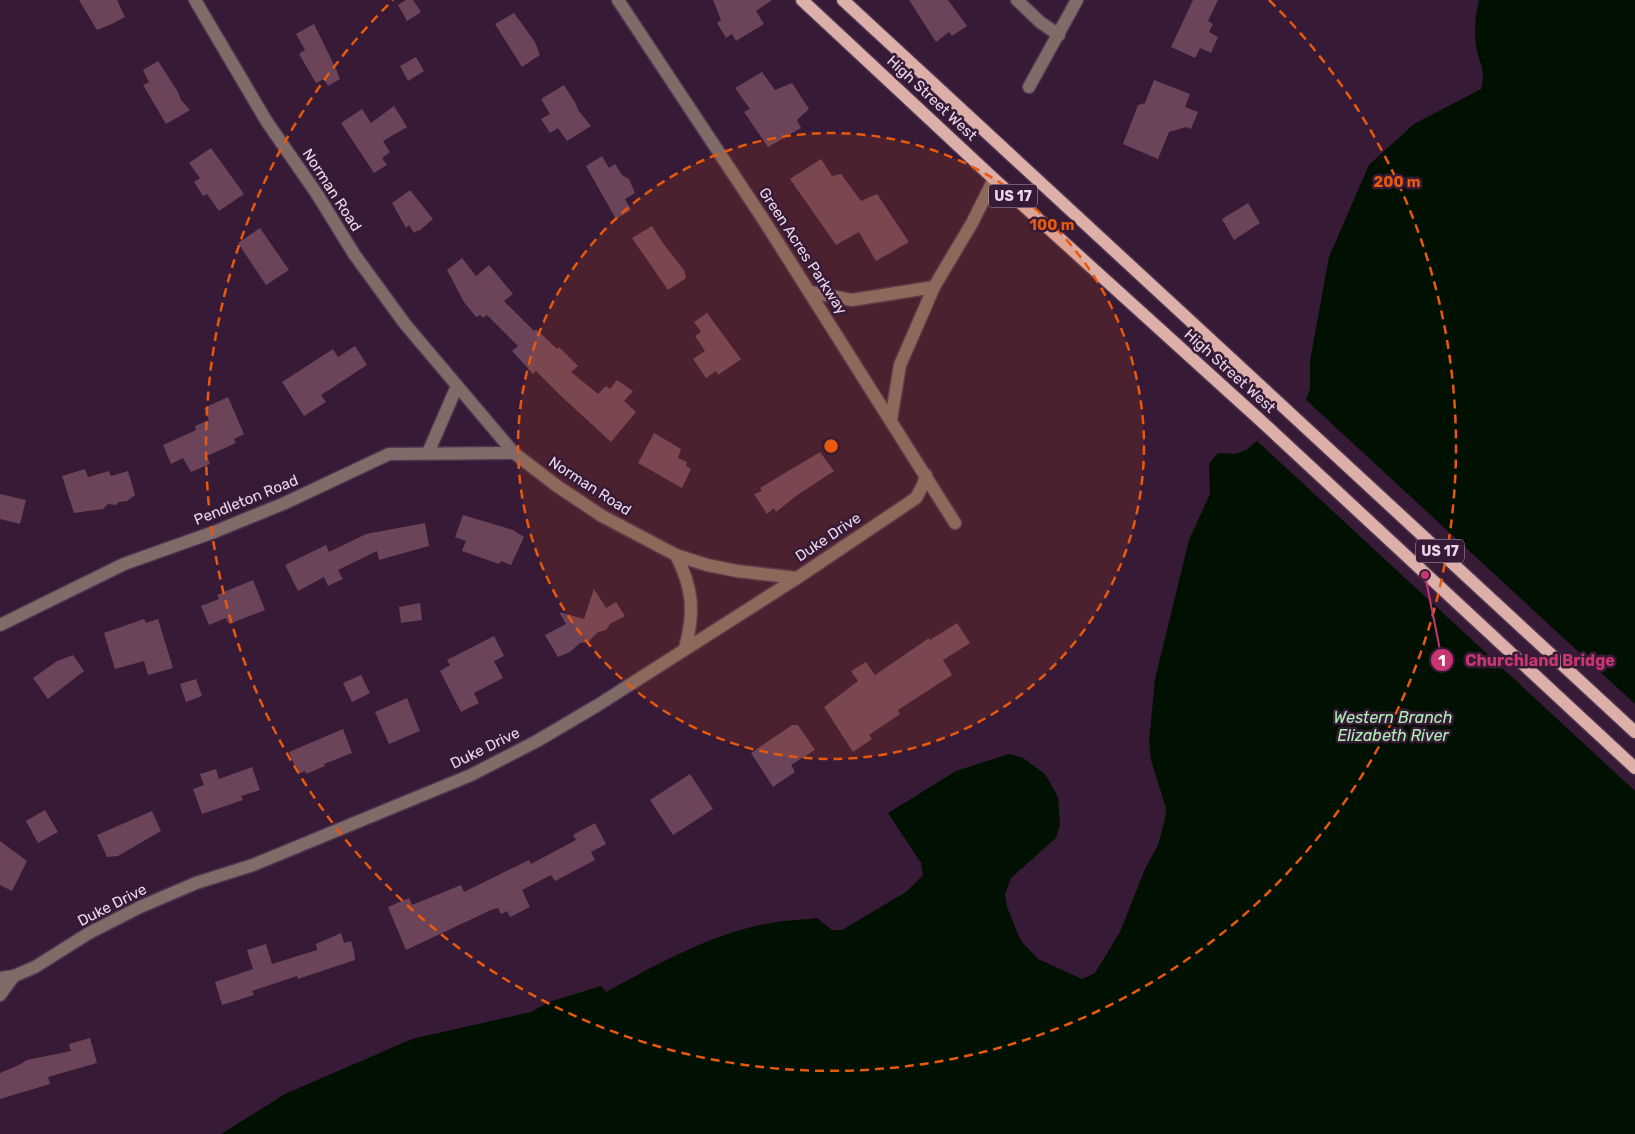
<svg xmlns="http://www.w3.org/2000/svg" width="1635" height="1134" viewBox="0 0 1635 1134" font-family="Rubik,sans-serif">
  <rect width="100%" height="100%" fill="#361a36"/>
  <path fill="#001101" d="M1479,0H1635V1134H221L285,1094L412,1039L531,1012L549,1002L601,986L606,992C658,964 712,933 771,923C786,920 802,920 817,918L832,930H842L906,892L923,875L921,863L888,813L956,771L1009,754L1023,758L1045,774L1058,797L1060,825L1056,838L1011,878L1005,894L1007,907L1021,941L1038,959L1082,979L1095,973L1120,932L1145,869L1158,845L1165,819L1166,808L1151,760L1149,742L1155,679L1189,540L1210,494L1209,464L1218,453L1235,454L1246,450L1305,402L1310,389V361L1329,257L1369,165L1414,124L1481,89C1486,70 1480,65 1476,47C1474,32 1475,15 1479,0Z"/>
  <path fill="#361a36" d="M1304,398L1635,704V791L1256,440Z"/>
  <g fill="#6c4459">
    <path d="M79,0H117L125,17L112,24L97,30Z"/>
    <path d="M406,0H413L421,12L407,21L398,5Z"/>
    <path d="M713,0H772L756,11L764,24L736,41L732,34L726,38L717,23L721,20Z"/>
    <path d="M909,0H948L967,26L952,36L949,32L936,42Z"/>
    <path d="M1193,0H1218L1208,21L1213,24L1209,32L1218,37L1211,53L1200,48L1195,58L1171,47Z"/>
    <path d="M514,13L535,42L540,55L522,67L495,24Z"/>
    <path d="M314,24L337,71L340,79L328,86L324,79L316,83L299,54L305,50L296,34Z"/>
    <path d="M416,57L424,71L408,81L400,66Z"/>
    <path d="M158,61L178,92L181,100L190,110L166,124L143,85L149,82L143,70Z"/>
    <path d="M762,72L775,90L792,83L809,109L797,120L801,128L768,147L744,112L750,109L735,88Z"/>
    <path d="M1154,80L1190,94L1185,107L1198,112L1191,129L1186,127L1169,132L1158,159L1123,144L1138,105L1145,103Z"/>
    <path d="M564,85L576,104L578,110L591,126L567,141L558,128L550,133L541,119L550,114L541,99Z"/>
    <path d="M394,106L407,127L383,141L390,152L382,158L387,165L374,173L341,123L362,109L371,123Z"/>
    <path d="M211,148L244,194L219,211L207,194L203,196L194,182L200,178L189,163Z"/>
    <path d="M602,156L609,168L615,164L622,175L629,179L635,193L625,199L631,210L616,219L586,166Z"/>
    <path d="M821,159L832,176L841,174L861,201L877,194L909,242L876,261L859,232L836,245L790,179Z"/>
    <path d="M410,190L433,219L419,231L418,230L414,233L409,225L406,228L392,203Z"/>
    <path d="M1248,203L1260,223L1234,240L1222,219Z"/>
    <path d="M652,226L662,242L684,270L686,278L668,290L632,238Z"/>
    <path d="M260,228L289,270L266,285L238,243Z"/>
    <path d="M462,258L476,276L489,265L513,294L504,301L534,331L536,329L557,349L559,347L578,366L571,372L598,394L606,386L610,389L617,380L633,391L624,401L636,412L611,442L561,396L536,371L533,374L512,351L518,346L487,315L483,318L480,315L476,317L464,302L447,270Z"/>
    <path d="M707,313L741,359L718,375L716,371L706,378L693,359L705,351L695,336L701,332L694,322Z"/>
    <path d="M355,346L367,365L321,395L326,402L304,416L282,382L333,349L338,357Z"/>
    <path d="M228,397L244,434L234,439L236,443L207,456L210,464L191,472L183,458L171,464L163,445L196,430L195,426L209,420L204,408Z"/>
    <path d="M654,433L681,449L678,458L687,462L686,466L691,469L682,488L638,463Z"/>
    <path d="M820,452L834,471L796,496L776,512L774,508L767,514L754,494L762,491L760,488Z"/>
    <path d="M85,469L88,477L109,471L111,476L128,471L135,495L127,501L119,502L116,505L108,504L103,509L74,513L62,476Z"/>
    <path d="M0,494L26,500L20,524L0,519Z"/>
    <path d="M463,515L513,530L524,537L511,565L501,561L499,564L462,551L466,541L455,537Z"/>
    <path d="M425,523L429,546L379,560L377,551L338,570L343,579L328,586L324,577L298,591L285,565L326,545L329,552L366,534Z"/>
    <path d="M253,580L265,610L229,624L226,618L209,625L201,606L219,599L217,595Z"/>
    <path d="M594,589L606,608L616,602L625,616L610,624L606,630L598,632L588,642L580,643L570,652L558,657L545,635L566,624L559,612L584,619Z"/>
    <path d="M420,603L422,620L401,623L399,607Z"/>
    <path d="M144,619L146,623L158,619L173,668L148,675L144,661L115,669L104,633Z"/>
    <path d="M957,623L970,643L943,660L952,675L898,710L900,714L869,735L872,739L853,752L824,707L858,681L851,671L866,662L875,675L929,638L930,640Z"/>
    <path d="M494,636L504,656L494,661L503,678L474,693L479,703L461,712L440,671L450,665L447,660Z"/>
    <path d="M73,655L84,671L48,699L33,678L57,661Z"/>
    <path d="M361,675L370,693L352,702L343,683Z"/>
    <path d="M196,679L202,696L186,702L180,684Z"/>
    <path d="M407,698L420,731L389,744L375,712Z"/>
    <path d="M792,725H798L815,750L791,765L795,772L773,787L751,753Z"/>
    <path d="M343,729L352,753L324,764L325,766L306,774L305,771L298,774L289,752Z"/>
    <path d="M252,767L260,790L241,796L243,800L202,814L193,789L204,785L200,774L216,769L219,779Z"/>
    <path d="M690,774L713,809L673,835L650,800Z"/>
    <path d="M45,810L58,832L38,843L26,821Z"/>
    <path d="M152,811L161,831L118,856L107,857L97,835Z"/>
    <path d="M595,823L606,844L591,852L595,860L555,881L551,875L522,890L530,907L510,917L507,911L501,914L498,908L491,910L406,950L388,907L409,898L412,905L461,885L464,892L529,860L531,864L576,840L573,835Z"/>
    <path d="M0,841L27,861L12,891L0,885Z"/>
    <path d="M341,933L344,943L351,941L354,951L355,960L298,979L297,976L252,991L254,995L222,1005L215,982L253,969L247,950L266,944L272,964L317,950L316,944Z"/>
    <path d="M90,1038L97,1063L48,1077L50,1084L0,1099V1073L19,1065L27,1060L71,1051L69,1044Z"/>
  </g>
  <g fill="none" stroke-linecap="round" stroke-linejoin="round">
    <defs>
      <g id="minor">
        <path d="M195,0L267,122L317,194L354,254L405,324L514,453L557,486L602,516L676,555L707,565L737,571L797,578"/>
        <path d="M618,0L765,222L955,523"/>
        <path d="M1017,0L1040,22L1059,35"/>
        <path d="M1029,87L1077,0"/>
        <path d="M810,292L852,300L934,287"/>
        <path d="M891,420L900,365L934,287L972,223L994,179"/>
        <path d="M428,453L457,386"/>
        <path d="M676,555C693,588 695,613 685,648"/>
        <path d="M0,625L124,564L214,532L285,503L389,454L514,453"/>
        <path d="M0,978L14,976L35,967L89,933L140,907L196,883L253,865L471,775L537,741L598,705L797,578L916,498L923,485L926,475"/>
        <path d="M0,995L14,976"/>
      </g>
      <g id="major">
        <path d="M802,0L994,179L1260,420L1635,768"/>
        <path d="M843,0L1635,732"/>
      </g>
    </defs>
    <use href="#minor" stroke="#4f354f" stroke-width="15"/>
    <use href="#major" stroke="#4f354f" stroke-width="15"/>
    <use href="#minor" stroke="#816b68" stroke-width="12"/>
    <use href="#major" stroke="#dcafa9" stroke-width="12"/>
  </g>
  <circle cx="831" cy="446" r="313" fill="#e8590c" fill-opacity=".12"/>
  <g fill="none" stroke="#e8590c" stroke-width="2.5" stroke-dasharray="9 6">
    <circle cx="831" cy="446" r="313"/>
    <path d="M1269 0A625 625 0 1 1 393 0"/>
  </g>
  <g text-anchor="middle" stroke-width="5" stroke-linejoin="round" paint-order="stroke">
    <g fill="#361a36" stroke="#b59fb4" stroke-width="1">
      <rect x="989" y="184.5" width="48" height="23" rx="4"/>
      <rect x="1416" y="539.5" width="48" height="23" rx="4"/>
    </g>
    <g font-size="14" font-weight="bold" fill="#ebd8ea">
      <text x="1013" y="201">US 17</text>
      <text x="1440" y="556">US 17</text>
    </g>
    <g font-size="15" fill="#ebd8ea" stroke="#361a36">
      <text transform="translate(932 98) rotate(43)" y="5">High Street West</text>
      <text transform="translate(332 190) rotate(57)" y="5">Norman Road</text>
      <text transform="translate(803 251) rotate(57)" y="5">Green Acres Parkway</text>
      <text transform="translate(1230 371) rotate(42)" y="5">High Street West</text>
      <text transform="translate(590 486) rotate(33)" y="5">Norman Road</text>
      <text transform="translate(246 500) rotate(-22)" y="5">Pendleton Road</text>
      <text transform="translate(828 537) rotate(-34)" y="5">Duke Drive</text>
      <text transform="translate(485 748) rotate(-26)" y="5">Duke Drive</text>
      <text transform="translate(112 905) rotate(-27)" y="5">Duke Drive</text>
    </g>
    <g font-size="16" font-style="italic" fill="#abf3b4" stroke="#361a36">
      <text x="1393" y="723">Western Branch<tspan x="1393" dy="18">Elizabeth River</tspan></text>
    </g>
  </g>
  <circle cx="831" cy="446" r="8" fill="#e8590c" stroke="#361a36" stroke-width="2.5"/>
  <g font-size="15" text-anchor="middle" font-weight="bold" fill="#e8590c" stroke="#361a36" stroke-width="5" stroke-linejoin="round" paint-order="stroke">
    <text x="1397" y="187">200 m</text>
    <text x="1052" y="230">100 m</text>
  </g>
  <path fill="none" stroke="#c83570" stroke-width="2" d="M1425 575L1442 660"/>
  <g fill="#c83570" stroke="#361a36" stroke-width="2">
    <circle cx="1425" cy="575" r="5"/>
    <circle cx="1442" cy="660" r="12"/>
  </g>
  <g font-size="15" text-anchor="middle" font-weight="bold" fill="#fff">
    <text x="1442" y="666">1</text>
  </g>
  <g font-size="16" text-anchor="middle" font-weight="bold" fill="#c83570" stroke="#361a36" stroke-width="5" stroke-linejoin="round" paint-order="stroke">
    <text x="1540" y="666">Churchland Bridge</text>
  </g>
</svg>
